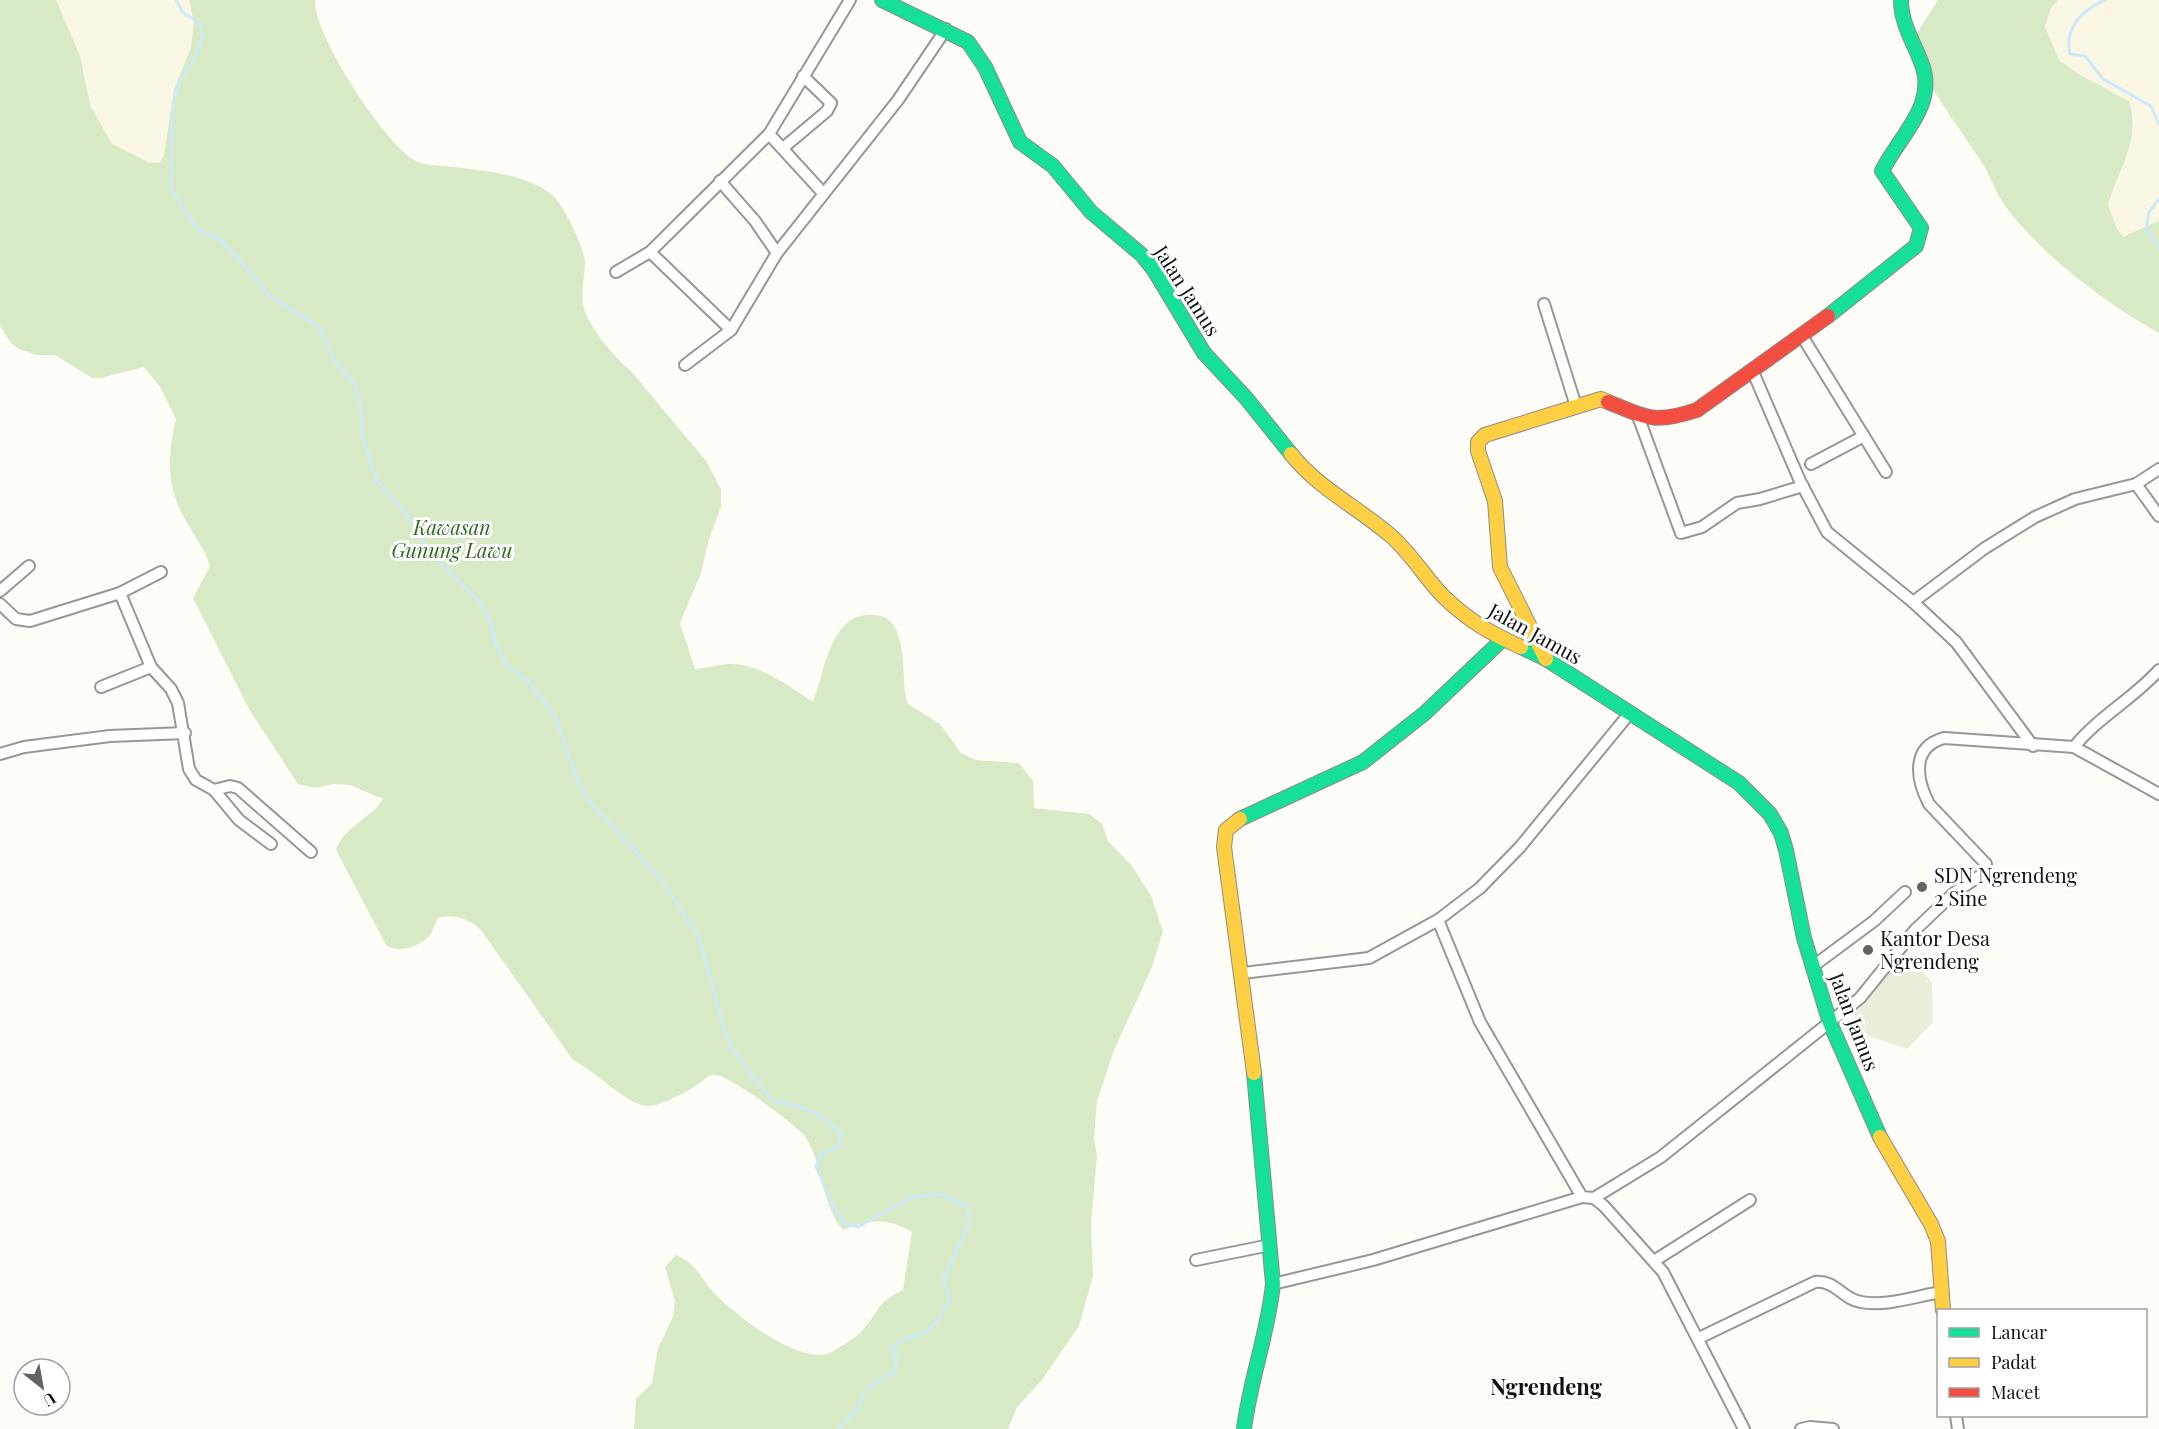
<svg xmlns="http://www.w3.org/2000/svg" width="2159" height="1429" viewBox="0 0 2159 1429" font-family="'Playfair Display',serif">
  <rect width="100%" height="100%" fill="#fdfcf7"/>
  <g fill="#f9f7e4">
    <path d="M56,0H189L194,23L191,49L174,89L164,156L159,163H150L112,144L91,107L85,73Z"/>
    <path d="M2058,0H2159V217L2158,221L2139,231L2123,237L2117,229L2108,205L2121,173L2133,130L2135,121L2129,101L2080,75L2059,60L2045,27L2051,8Z"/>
  </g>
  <g fill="#d8eac5">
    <path d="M0,0H56L80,56L91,107L112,144L150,163H159L164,156L174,89L191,48L194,23L189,0H315C313,34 387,149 418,162C430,166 442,165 454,167C485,171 525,174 551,194C563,203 584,247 585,262C585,277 580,293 584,308C589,327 615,358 630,370L706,461L721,489V507L709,539L701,573L680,623L695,669C706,668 717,665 728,664C760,663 788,686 813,702C825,672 830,610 875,615C885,616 892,621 896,630C908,657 900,680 908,704L940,724L961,753L976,760L1019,763L1033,781L1034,808L1089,814L1102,824L1108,841L1132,866L1151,896L1163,931L1152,967L1114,1050L1097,1101L1094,1138L1097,1156L1091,1223L1093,1276L1079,1326L1041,1381L1017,1407L1008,1429H634L636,1399L652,1383L658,1348L673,1317L675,1301L665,1267L676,1255C698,1265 699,1276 714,1293C734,1314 802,1368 832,1352C841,1346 855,1339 862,1331C880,1311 875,1303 903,1290L912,1232C886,1217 870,1219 843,1230C820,1203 821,1154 803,1134C792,1122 725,1071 712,1075C706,1076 702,1082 697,1085C687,1092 658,1107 646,1106C623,1102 596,1071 573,1060L481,930C470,919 453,913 438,918C434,924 433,934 426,939C415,948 397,953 386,945L336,850C343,827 371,819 383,799L350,785L333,784L315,788L298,784L249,709L193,598L210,566C205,549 195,537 186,521C166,487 167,456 176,419L160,387L144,367L101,378H92L55,355H36L19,349L11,343L0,326Z"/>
    <path d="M1938,0H2058L2051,8L2045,27L2059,60L2080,75L2129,101C2142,138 2118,171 2108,205L2117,229L2123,237L2158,221L2159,217V333C2103,301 2049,261 2008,210C1996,195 1990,174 1979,158C1954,121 1929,86 1908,47Z"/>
  </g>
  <path fill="#e9eedb" d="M1909,955L1932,983L1933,1022L1907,1049L1868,1036L1851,1011Z"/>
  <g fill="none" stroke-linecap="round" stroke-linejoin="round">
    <g stroke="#cde8f7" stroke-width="3">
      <path d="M176,0L183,13L199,22L203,37L195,58L178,84L172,114L171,190L198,230L221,240L271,297L320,328L335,361L354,384L361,405L362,435L377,481L406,513L429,552L479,601L488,615L496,645L508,667L529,682L555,716L576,777L588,800L662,880L699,938L725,1032L731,1047L772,1101C798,1104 821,1113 840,1132L839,1147L821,1154L816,1166L829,1198L844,1224L858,1227L910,1198L940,1194L966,1205L970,1222L943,1279L950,1299C944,1312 937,1325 923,1333C910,1340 901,1335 891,1352L897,1358L895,1371L865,1390L857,1409L839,1429"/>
      <path d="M2105,0C2082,10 2064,28 2070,54L2085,56L2103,79L2151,106L2159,125"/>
      <path d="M2159,199L2149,212L2146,230L2159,247"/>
    </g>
    <defs>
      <g id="street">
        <path d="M769,134L823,193"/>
        <path d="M783,148L827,111L831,103L803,76"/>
        <path d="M720,181L755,221L777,253"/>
        <path d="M650,252L731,330L777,253L898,100L946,29"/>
        <path d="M616,272L650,252L769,134L850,0"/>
        <path d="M1544,304L1576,406"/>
        <path d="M1802,336L1886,472"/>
        <path d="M685,365L731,330"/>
        <path d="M1753,372L1800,481L1827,532L1913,602L1956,642L2033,746"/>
        <path d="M1638,416L1681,533L1702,527L1737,503L1760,499L1803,486"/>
        <path d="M1811,464L1864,436"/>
        <path d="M2136,484L2159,516"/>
        <path d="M0,591L29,566"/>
        <path d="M120,593L161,572"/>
        <path d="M1913,602L1985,548L2035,517L2075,499L2136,484L2159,469"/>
        <path d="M0,604L16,619L30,621L120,593L151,667L171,689L178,703L189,769L196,780L214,790L239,820L271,844"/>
        <path d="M101,687L151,667"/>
        <path d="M2074,747C2098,717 2133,699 2159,670"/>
        <path d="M0,754L24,747L110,736L185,733"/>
        <path d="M214,790L230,786L238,788L311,852"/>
        <path d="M1438,920L1480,1022L1582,1197L1594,1198L1604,1206L1663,1272L1744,1429"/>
        <path d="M1812,967L1874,921L1905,892"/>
        <path d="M1243,973L1369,958L1438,920L1480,888L1520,847L1629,714"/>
        <path d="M1594,1198L1661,1157L1860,998L1915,930L1954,893L1981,875L1986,864L1929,804C1916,779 1911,747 1944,738L2074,747L2159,794"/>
        <path d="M1196,1260L1270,1245"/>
        <path d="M1654,1261L1750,1200"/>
        <path d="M1273,1284L1373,1260L1582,1197"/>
        <path d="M1699,1338L1815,1282C1836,1280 1842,1299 1861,1302C1885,1307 1917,1296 1941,1292"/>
        <path d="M1956,1416L1958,1429"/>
        <path d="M1801,1429L1810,1427L1833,1429"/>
      </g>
      <g id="fast">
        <path d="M882,0L968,42L985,67L1020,142L1053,166L1091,212L1142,255L1154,270L1204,353L1246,398L1291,454"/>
        <path d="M1828,316L1916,246L1921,228L1882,171C1899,136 1939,104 1921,62C1913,41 1901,23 1901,0"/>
        <path d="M1521,647L1546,659L1739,783L1770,814L1781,833L1786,850L1804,938L1830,1023L1880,1137"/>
        <path d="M1240,819L1363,762L1425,713L1503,639"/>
        <path d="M1244,1429C1250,1380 1268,1333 1273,1284L1254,1073"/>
      </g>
      <g id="slow">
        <path d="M1291,454C1318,488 1357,507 1390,535C1412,554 1425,578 1444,597C1469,621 1490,633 1521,647"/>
        <path d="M1546,659L1500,567L1495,501L1478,451V442L1485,435L1601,399L1608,402"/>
        <path d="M1240,819L1226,830L1224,847L1254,1073"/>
        <path d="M1880,1137L1931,1224L1938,1241L1943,1310"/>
      </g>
      <path id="jam" d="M1608,402C1648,418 1654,424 1697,410L1828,316"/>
    </defs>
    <use href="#street" stroke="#979795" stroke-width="14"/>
    <use href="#fast" stroke="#8e8d8b" stroke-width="16"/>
    <use href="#slow" stroke="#8e8d8b" stroke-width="16"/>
    <use href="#jam" stroke="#8e8d8b" stroke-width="16"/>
    <use href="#street" stroke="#fffffe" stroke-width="10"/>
    <use href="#fast" stroke="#16e098" stroke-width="14"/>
    <use href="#slow" stroke="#ffcf43" stroke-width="14"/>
    <use href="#jam" stroke="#f24e42" stroke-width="14"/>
  </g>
  <g fill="#646362" stroke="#fff" stroke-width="2">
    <circle cx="1922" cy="887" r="6"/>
    <circle cx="1868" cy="950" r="6"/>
  </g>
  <g text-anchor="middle" stroke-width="6" stroke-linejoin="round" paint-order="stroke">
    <g font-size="20" fill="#111" stroke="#fff">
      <text transform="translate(1187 291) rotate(57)" y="7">Jalan Jamus</text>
      <text transform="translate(1535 634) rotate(29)" y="7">Jalan Jamus</text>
      <text transform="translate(1854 1022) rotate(69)" y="7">Jalan Jamus</text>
    </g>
    <g font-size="20" font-style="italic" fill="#2f6b1f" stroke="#fff">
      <text x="452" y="535">Kawasan<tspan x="452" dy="23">Gunung Lawu</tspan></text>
    </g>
    <g font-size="20" fill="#111" stroke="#fff" text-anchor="start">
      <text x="1934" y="883">SDN Ngrendeng<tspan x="1934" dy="23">2 Sine</tspan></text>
      <text x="1880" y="946">Kantor Desa<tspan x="1880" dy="23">Ngrendeng</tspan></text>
    </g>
    <g font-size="22" font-weight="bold" fill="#111" stroke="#fff">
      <text x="1546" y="1395">Ngrendeng</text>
    </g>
  </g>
  <rect x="1937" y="1309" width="210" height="108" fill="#ffffff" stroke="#a0a0a0" stroke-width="1.5"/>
  <rect x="1949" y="1328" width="30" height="9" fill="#16e098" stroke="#a0a0a0" stroke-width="1.5"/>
  <text x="1991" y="1339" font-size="18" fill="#111111">Lancar</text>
  <rect x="1949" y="1358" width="30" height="9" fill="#ffcf43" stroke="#a0a0a0" stroke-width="1.5"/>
  <text x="1991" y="1369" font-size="18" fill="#111111">Padat</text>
  <rect x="1949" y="1388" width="30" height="9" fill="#f24e42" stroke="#a0a0a0" stroke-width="1.5"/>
  <text x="1991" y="1399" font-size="18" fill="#111111">Macet</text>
  <g transform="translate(42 1387) rotate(149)"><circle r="28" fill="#ffffff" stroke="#a0a0a0" stroke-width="1.5"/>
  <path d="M0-4.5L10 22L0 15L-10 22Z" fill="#646362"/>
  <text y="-9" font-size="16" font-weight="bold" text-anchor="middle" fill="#111111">U</text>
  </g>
</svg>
